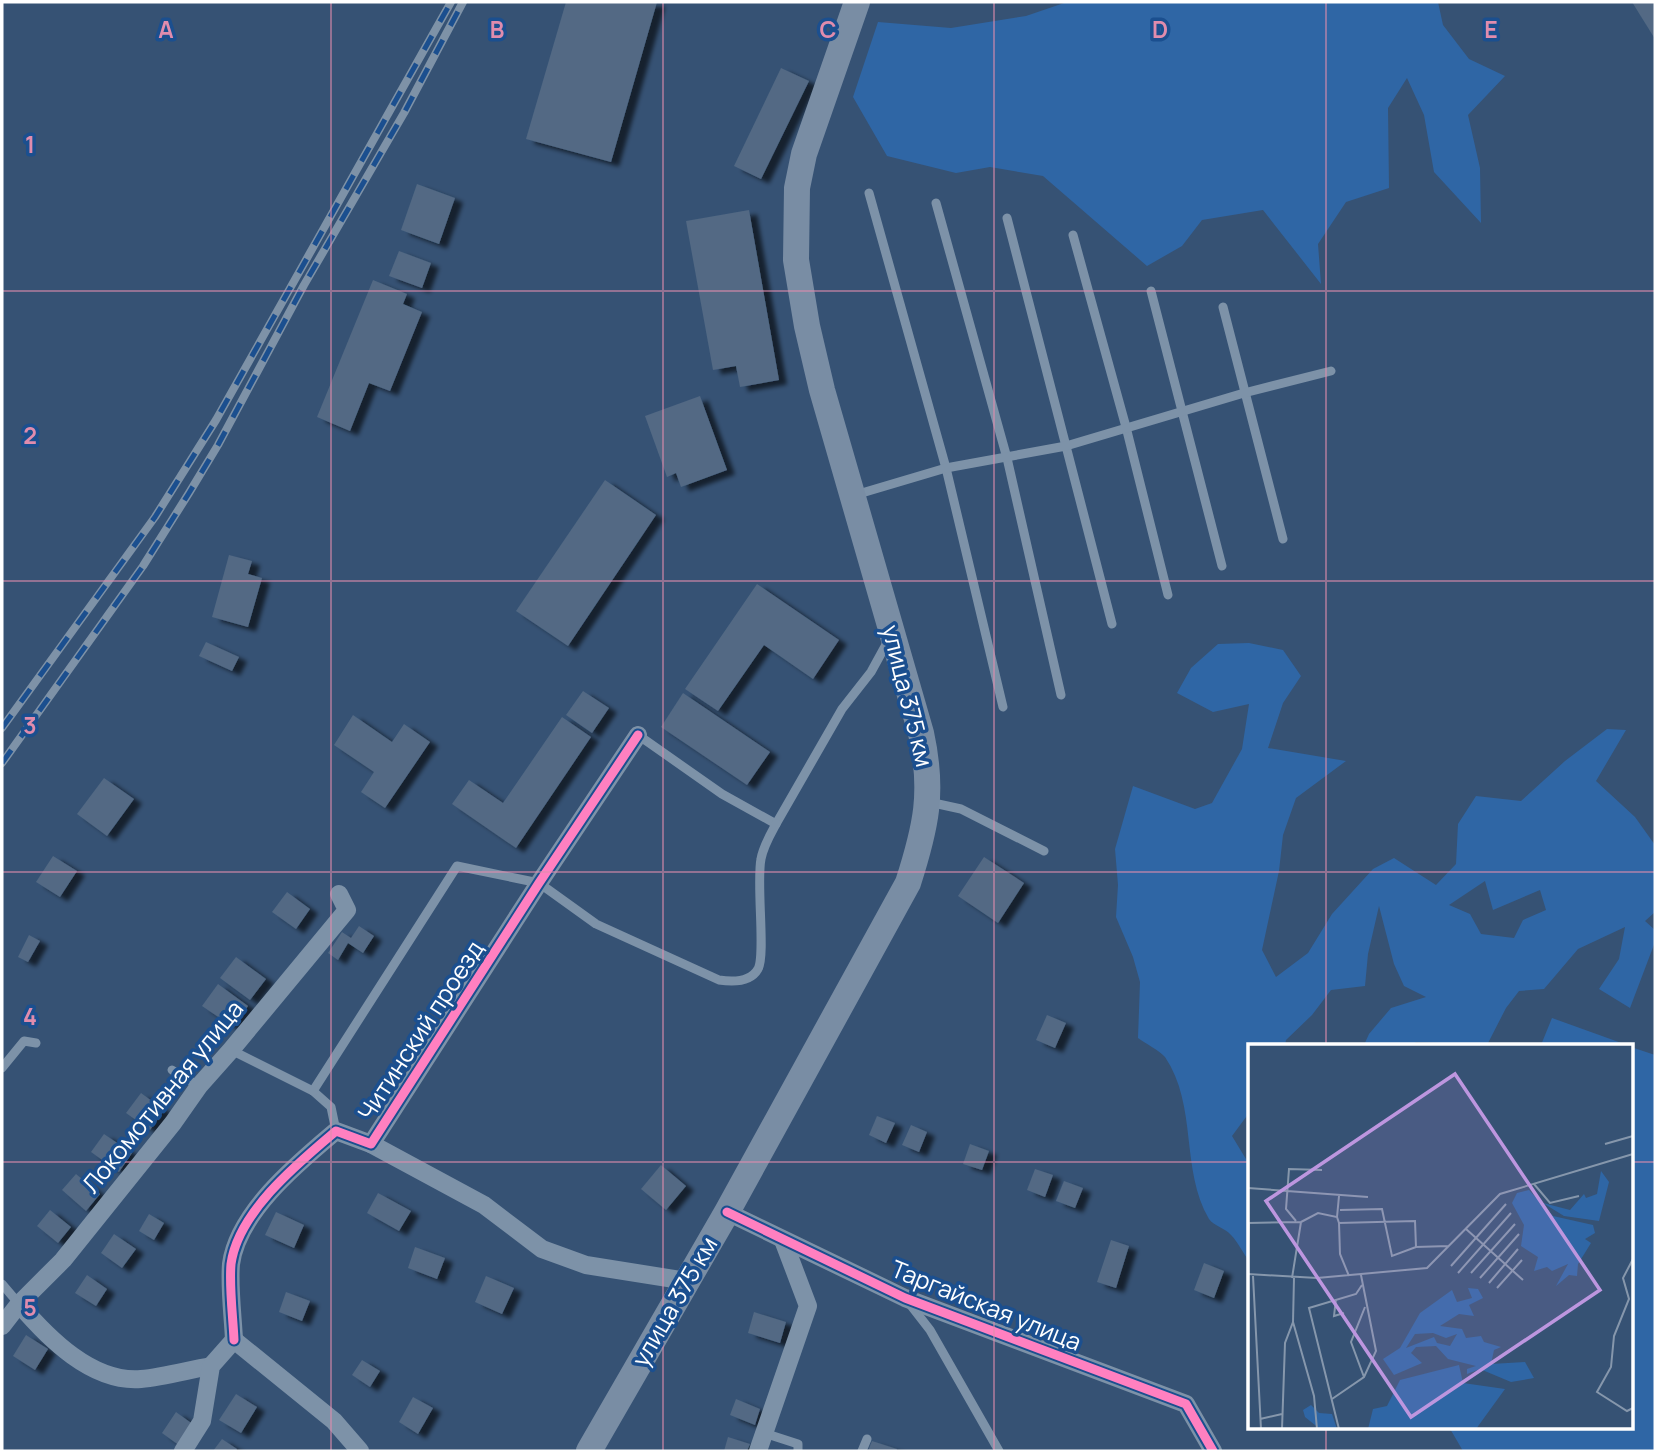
<svg xmlns="http://www.w3.org/2000/svg" width="1657" height="1453" viewBox="0 0 1657 1453" font-family="Manrope,sans-serif">
  <defs>
    <filter id="shadow"><feDropShadow dx="8" dy="4.5" stdDeviation="2" flood-color="#0009"/></filter>
  </defs>
  <rect width="100%" height="100%" fill="#365274"/>
  <g fill="#2f66a5" fill-rule="evenodd">
    <path d="M1067,2H1438L1443,25L1469,59L1505,76L1468,115L1480,168L1481,223L1434,172L1424,115L1407,78L1388,108L1389,188L1346,202L1318,244L1321,284L1263,210L1202,220L1182,246L1147,266L1043,176L990,167L956,173L887,156L853,97L878,22L951,28L1026,16Z"/>
    <path d="M1249,643L1283,650L1301,676L1283,703L1268,748L1346,761L1296,798L1283,835L1279,871L1262,950L1276,977L1308,953L1332,914L1373,869L1394,858L1436,885L1456,864L1458,824L1476,796L1521,801L1565,761L1607,729L1626,730L1596,781L1635,817L1655,845V912L1645,921L1655,930V942L1630,1008L1599,989L1619,959L1625,927L1578,949L1544,989L1519,991L1506,1008L1487,1045L1416,1042L1412,1045H1364L1369,1034L1391,1008L1426,997L1404,986L1394,964L1379,906L1368,954L1365,986L1331,990L1312,1015L1286,1040L1285,1045H1249V1113L1232,1136L1249,1164V1261C1243,1253 1238,1242 1231,1235C1225,1228 1214,1226 1209,1219C1180,1169 1198,1106 1165,1057C1159,1050 1146,1044 1138,1038L1140,982L1133,957L1116,917L1118,885L1115,849L1133,786L1195,809L1212,803L1242,749L1249,704L1213,712L1177,693L1191,668L1218,644ZM1485,881L1493,910L1540,890L1546,910L1523,920L1514,938L1481,934L1470,914L1449,905Z"/>
    <path d="M1552,1018L1627,1045H1541Z"/>
    <path d="M1631,1047L1655,1055V1451H1463L1449,1427H1631Z"/>
  </g>
  <g fill="#526984" filter="url(#shadow)">
    <path d="M566,2H657L611,162L526,139Z"/>
    <path d="M1632,2H1655V39Z"/>
    <path d="M781,68L809,81L761,179L734,166Z"/>
    <path d="M417,184L455,198L439,244L401,230Z"/>
    <path d="M749,210L779,380L740,387L736,366L713,370L686,221Z"/>
    <path d="M399,251L431,263L422,288L389,276Z"/>
    <path d="M373,280L407,294L403,304L422,312L390,391L369,383L350,431L317,417Z"/>
    <path d="M700,396L727,470L681,487L676,473L667,477L645,416Z"/>
    <path d="M605,480L656,515L568,646L516,611Z"/>
    <path d="M229,555L252,561L248,574L262,578L248,627L212,617Z"/>
    <path d="M757,584L839,640L813,679L764,645L718,711L685,689Z"/>
    <path d="M206,642L239,657L232,671L199,656Z"/>
    <path d="M583,691L609,708L592,733L566,715Z"/>
    <path d="M683,693L770,752L747,785L661,727Z"/>
    <path d="M353,715L392,742L404,724L430,742L385,808L361,792L374,772L334,745Z"/>
    <path d="M562,717L591,737L516,848L452,804L469,780L503,803Z"/>
    <path d="M104,778L134,799L107,836L77,814Z"/>
    <path d="M53,856L77,871L60,897L36,882Z"/>
    <path d="M984,857L1024,883L998,923L958,896Z"/>
    <path d="M287,892L310,909L296,929L272,912Z"/>
    <path d="M359,926L374,936L363,953L348,943L338,960L328,953L342,932L351,938Z"/>
    <path d="M29,935L40,941L28,962L18,957Z"/>
    <path d="M236,957L266,979L250,1000L220,978Z"/>
    <path d="M218,984L248,1006L233,1027L202,1006Z"/>
    <path d="M1047,1015L1066,1023L1055,1048L1036,1040Z"/>
    <path d="M141,1093L164,1110L150,1130L126,1113Z"/>
    <path d="M877,1116L895,1123L886,1143L869,1135Z"/>
    <path d="M911,1125L927,1132L919,1152L902,1145Z"/>
    <path d="M104,1134L132,1153L119,1172L91,1152Z"/>
    <path d="M970,1144L989,1151L982,1170L963,1164Z"/>
    <path d="M661,1165L686,1186L666,1210L641,1189Z"/>
    <path d="M1035,1169L1053,1175L1045,1197L1027,1190Z"/>
    <path d="M76,1174L100,1194L86,1211L62,1190Z"/>
    <path d="M1064,1181L1083,1188L1075,1208L1056,1201Z"/>
    <path d="M378,1193L411,1211L399,1231L367,1213Z"/>
    <path d="M50,1210L71,1227L58,1243L37,1226Z"/>
    <path d="M276,1212L304,1225L294,1248L265,1235Z"/>
    <path d="M149,1214L164,1223L154,1240L139,1231Z"/>
    <path d="M114,1234L136,1249L122,1268L101,1253Z"/>
    <path d="M1111,1240L1129,1246L1116,1288L1097,1282Z"/>
    <path d="M415,1247L445,1258L437,1279L408,1268Z"/>
    <path d="M1204,1263L1224,1271L1214,1298L1194,1290Z"/>
    <path d="M87,1275L107,1289L96,1306L75,1293Z"/>
    <path d="M486,1276L514,1288L502,1314L475,1302Z"/>
    <path d="M286,1292L310,1301L302,1321L279,1312Z"/>
    <path d="M754,1312L786,1322L780,1343L748,1333Z"/>
    <path d="M26,1335L48,1349L35,1370L13,1356Z"/>
    <path d="M362,1360L380,1371L370,1387L352,1375Z"/>
    <path d="M236,1394L257,1407L241,1433L219,1420Z"/>
    <path d="M413,1397L433,1408L418,1434L399,1422Z"/>
    <path d="M736,1399L760,1409L755,1425L730,1415Z"/>
    <path d="M176,1412L194,1425L180,1446L162,1433Z"/>
    <path d="M728,1437L750,1444L747,1451H724Z"/>
    <path d="M222,1439L237,1449L236,1451H213Z"/>
    <path d="M872,1441L897,1449L896,1451H868Z"/>
  </g>
  <g fill="none" stroke-linecap="round" stroke-linejoin="round">
    <g stroke="#7d92a8" stroke-width="9">
      <path d="M869,193L946,468L1003,707"/>
      <path d="M936,203L1007,458L1061,695"/>
      <path d="M1007,218L1112,624"/>
      <path d="M1073,235L1126,427L1168,595"/>
      <path d="M1151,291L1222,566"/>
      <path d="M1223,307L1283,539"/>
      <path d="M855,495L946,468L1066,446L1244,393L1331,371"/>
      <path d="M638,735L722,794L776,824L842,709L871,672L888,641"/>
      <path d="M929,802L961,809L1044,851"/>
      <path d="M231,1050L313,1091L331,1107L336,1131"/>
      <path d="M2,1068L24,1041L36,1043"/>
      <path d="M172,1070L199,1086"/>
      <path d="M313,1091L457,866L539,883L596,924L719,980C732,982 750,983 758,969C766,956 756,883 761,859C763,847 770,835 776,824"/>
      <path d="M2,1284L19,1304"/>
      <path d="M909,1303L930,1330L999,1451"/>
      <path d="M764,1433L798,1444V1451"/>
      <path d="M862,1451L867,1439"/>
    </g>
    <g stroke="#7d92a8" stroke-width="18">
      <path d="M371,1144L484,1205L542,1249L586,1265L687,1281"/>
      <path d="M727,1212L905,1298L1186,1404L1213,1451"/>
      <path d="M19,1304C48,1338 92,1383 141,1379C164,1377 188,1370 211,1366"/>
      <path d="M2,1326L19,1304L63,1260L173,1123L199,1086L231,1050L347,910L339,894"/>
      <path d="M234,1340C233,1317 229,1287 231,1264C238,1212 298,1163 336,1131L371,1144L539,883L638,735"/>
      <path d="M183,1451L202,1421L211,1366L234,1340L334,1421L360,1451"/>
      <path d="M758,1451L808,1306L783,1240"/>
    </g>
    <path stroke="#798da4" stroke-width="26" d="M589,1451L727,1212L908,883C926,827 934,792 921,733L822,390L807,326L796,260L797,188L804,154L857,2"/>
    <defs>
      <g id="rail">
        <path d="M2,728L155,517L216,420L451,2"/>
        <path d="M2,763L143,566L189,493L218,445L304,285L404,113L463,2"/>
      </g>
    </defs>
    <use href="#rail" stroke="#7e92a7" stroke-width="8"/>
    <use href="#rail" stroke="#1b4f8f" stroke-width="5" stroke-dasharray="16" stroke-linecap="butt"/>
    <defs>
      <g id="cycleway">
        <path d="M727,1212L905,1298L1186,1404L1213,1451"/>
        <path d="M234,1340C233,1317 229,1287 231,1264C238,1212 298,1163 336,1131L371,1144L539,883L638,735"/>
      </g>
    </defs>
    <use href="#cycleway" stroke="#1b4f8f" stroke-width="13"/>
    <use href="#cycleway" stroke="#ff80c0" stroke-width="9"/>
  </g>
  <path fill="none" stroke="#e08cad" stroke-width="2" stroke-opacity="0.55" d="M331,2V1451M663,2V1451M994,2V1451M1326,2V1045M2,291H1655M2,581H1655M2,872H1655M2,1162H1249M1631,1162H1655M1326,1427V1451"/>
  <g text-anchor="middle" stroke-width="7" stroke-linejoin="round" paint-order="stroke">
    <g font-size="24" fill="#fff" stroke="#1b4f8f">
      <text transform="translate(907 696) rotate(76)" y="8">улица 375 км</text>
      <text transform="translate(421 1031) rotate(-57)" y="8">Читинский проезд</text>
      <text transform="translate(163 1097) rotate(-51)" y="8">Локомотивная улица</text>
      <text transform="translate(675 1302) rotate(-60)" y="8">улица 375 км</text>
      <text transform="translate(986 1306) rotate(22)" y="8">Таргайская улица</text>
    </g>
  </g>
  <g transform="translate(1248 1044)">
    <rect width="385" height="385" fill="#365274"/>
    <path d="M353,127L361,138L351,177L316,172L295,159L322,166L336,150L338,154L349,150ZM281,146L305,172L345,181L347,189L337,195L343,199L330,220L329,232L321,231L308,242L320,220L304,227L299,223L286,227L290,213L273,202L276,181L264,159L269,149ZM220,244L230,245L235,254L221,261L226,272L211,270L192,282L214,285L218,294L233,292L236,298L253,303L246,306L243,320L277,318L286,334L263,338L232,325L219,330V325L228,322L200,315L188,302L168,303L163,309L174,319L146,331L135,315L152,304L172,269L204,246L209,258L224,254ZM185,289L198,294L209,290L202,302L189,299L186,293L158,304L167,290ZM211,321L215,339L257,345L228,385H120L125,365L139,362L152,336ZM63,361L71,369L84,370L89,385H72L57,373L55,366Z" fill="#2f66a5" fill-rule="evenodd"/>
    <path fill="none" stroke="#8697ac" stroke-width="2" d="M357,100L385,92M286,140L302,159L331,152M0,144L120,153M92,166L134,165L144,212L168,203M89,173L91,152M48,177L38,165L41,125L74,126M53,178L70,169L89,173L91,179L167,177L168,203L201,202M0,179L53,178L44,234M91,179L92,210L101,232M218,185L275,236M0,202L1,179M385,215L375,234L381,255L366,292L363,323L349,348L379,367L385,364M203,222L258,160M210,229L263,169M223,229L267,180M0,230L69,234L179,224L252,150L385,110M5,232L13,385M232,234L271,190M241,239L270,205M249,244L274,216M88,255L86,272L96,269M45,278L66,352L69,385M116,333L103,298L117,263M84,355L116,333L128,307L113,231M12,375L34,370M34,385L37,299L45,278L46,234M91,385L61,264L108,250L114,241"/>
    <path fill="#bd96df" fill-opacity="0.15" stroke="#bd96df" stroke-width="3.5" d="M207,30L352,246L163,373L18,157Z"/>
    <rect width="385" height="385" fill="none" stroke="#fff" stroke-width="3.5"/>
  </g>
  <g font-size="23" text-anchor="middle" font-weight="bold" fill="#e08cad" stroke="#1b4f8f" stroke-width="7" stroke-linejoin="round" paint-order="stroke">
    <text x="166" y="38">A</text>
    <text x="497" y="38">B</text>
    <text x="828" y="38">C</text>
    <text x="1160" y="38">D</text>
    <text x="1491" y="38">E</text>
    <text x="30" y="153">1</text>
    <text x="30" y="444">2</text>
    <text x="30" y="734">3</text>
    <text x="30" y="1025">4</text>
    <text x="30" y="1316">5</text>
  </g>
  <rect width="1657" height="1453" fill="none" stroke="#ffffff" stroke-width="7"/>
</svg>
